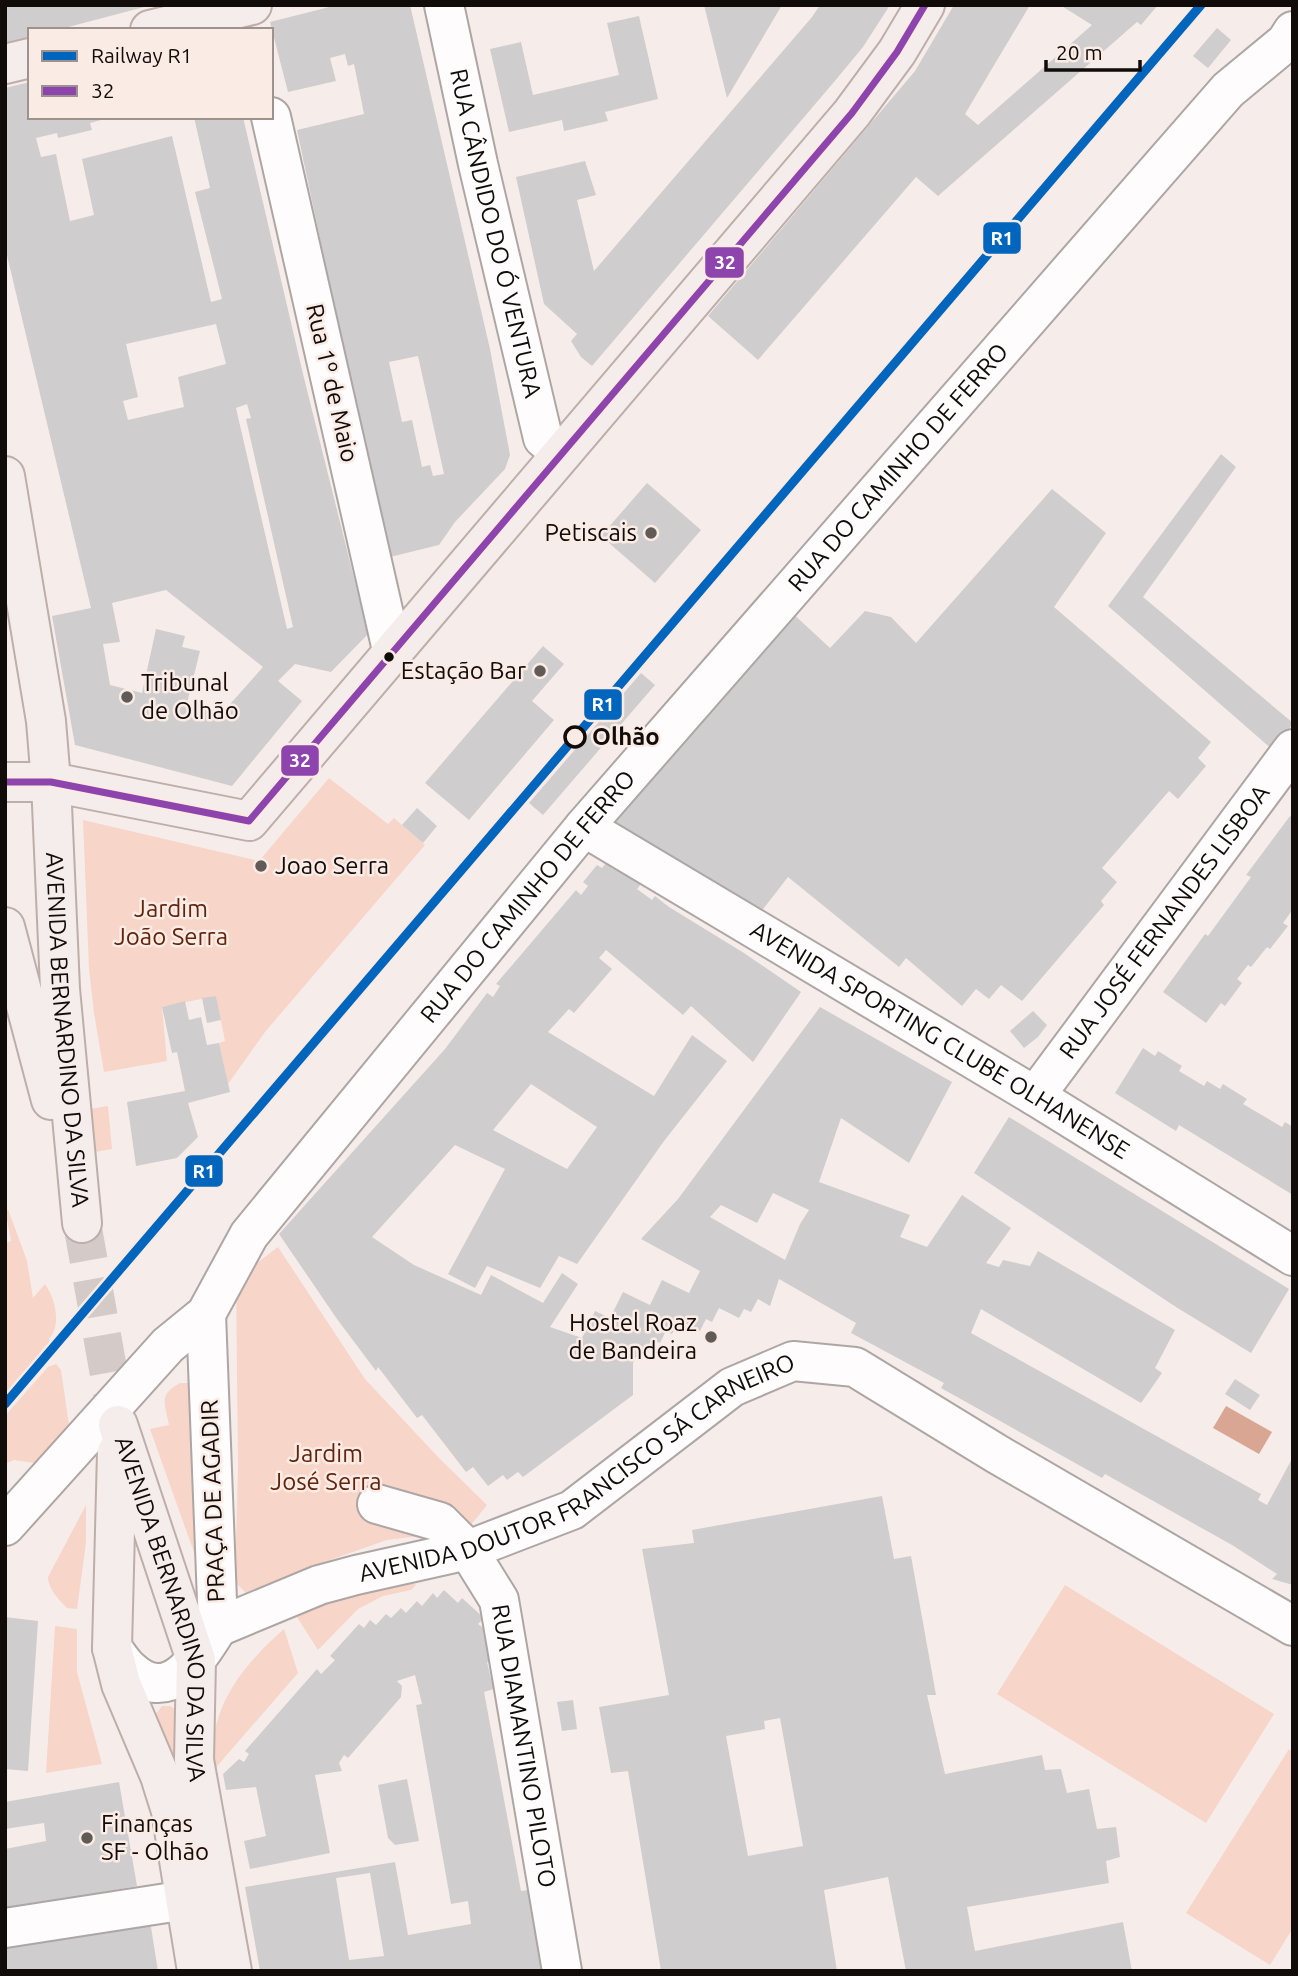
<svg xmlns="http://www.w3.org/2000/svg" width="1298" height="1976" viewBox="0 0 1298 1976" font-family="Ubuntu,sans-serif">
  <rect width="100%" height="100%" fill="#f6edea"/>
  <g fill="#f7d5c9">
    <path d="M329,778L388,824L394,818L425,845L265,1032L228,1084L219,1043L225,1041L216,996L162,1007L167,1061L104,1072L94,1013L89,969L83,820L259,861Z"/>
    <path d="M108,1106L112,1149L95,1152L90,1109Z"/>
    <path d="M8,1209L27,1261L33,1298L45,1284C55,1298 62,1325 49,1339L51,1345L5,1393V1243L11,1241L6,1214Z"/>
    <path d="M278,1247L365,1379L439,1458L487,1505L467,1530L387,1540L327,1561L248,1595L235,1582L238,1466L236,1279Z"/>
    <path d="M56,1364L61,1370L69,1425L34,1463L14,1460L5,1464V1416L48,1367Z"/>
    <path d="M180,1383H190L206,1586L150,1429L169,1425C165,1403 158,1395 180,1383Z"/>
    <path d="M86,1505V1543L77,1609L67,1608C59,1600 48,1589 48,1577Z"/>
    <path d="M411,1582L416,1585L411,1590L383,1596L358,1609L318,1650L297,1617L314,1606Z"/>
    <path d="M1065,1585L1274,1714L1206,1823L997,1694Z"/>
    <path d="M55,1626L77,1629V1672L102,1764L46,1773Z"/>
    <path d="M284,1629L298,1673L212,1772C208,1709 239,1669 284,1629Z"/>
    <path d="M162,1706H170L178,1711L185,1799L155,1715Z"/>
    <path d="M1289,1749L1293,1752V1928L1270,1965L1186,1913Z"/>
  </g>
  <path fill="#d9a694" d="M1226,1406L1272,1432L1259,1454L1213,1428Z"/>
  <g fill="#d0cdce" fill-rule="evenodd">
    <path d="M5,5H148V6L57,30H30V37L5,43Z"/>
    <path d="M337,5H410L490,349L510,455L505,469L455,522L439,545L390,557L361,433L297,130L364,114L354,64L348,66L345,54L330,58L336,81L288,92L270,22ZM418,356L444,474L433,476L430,465L422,467L412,420L402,422L389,362Z"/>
    <path d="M704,5H782L727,98Z"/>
    <path d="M820,5H890L863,47L834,82L592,366L581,357L571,341L577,334L544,304L516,177L585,161L596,195L577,200L594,271L812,17Z"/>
    <path d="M954,5H1030L965,114L978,125L1092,25L1060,5H1158L1141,25L1137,22L938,196L916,177L758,360L708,316L915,71Z"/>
    <path d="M639,16L658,99L605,112L608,121L564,131L562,120L509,132L490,49L521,42L533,95L619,75L607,23Z"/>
    <path d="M1217,28L1231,40L1208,68L1193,56Z"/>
    <path d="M30,82V117H112L90,123L92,130L58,138L57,133L36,138L41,157L56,154L70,221L94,215L82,159L172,136L211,302L222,299L195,192L210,188L194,117H243L303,374L368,634L331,672L295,664L278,681L302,701L232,786L75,745L52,616L91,608L5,247V88ZM216,324L226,364L178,377L184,407L128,420L123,401L138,397L126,344ZM247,404L251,418L246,419L293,627L287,629L236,408ZM166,590L263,667L223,712L187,703L200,651L182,647L185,636L156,629L142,693L110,685L103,644L120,642L112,603Z"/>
    <path d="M1221,454L1236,467L1143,597L1293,723L1274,751L1108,606Z"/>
    <path d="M647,483L701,530L655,583L601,536Z"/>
    <path d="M1052,489L1106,533L1054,607L1211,742L1198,758L1206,766L1178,799L1169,791L1102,868L1117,882L1101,901L1104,905L1022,1001L1001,985L989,999L976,989L962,1006L906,958L899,967L788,877L760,913L607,819L789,610L830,648L865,611L891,617L916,643Z"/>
    <path d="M543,646L564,664L532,701L554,720L469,820L425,783Z"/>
    <path d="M641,673L655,685L543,815L529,803Z"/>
    <path d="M417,808L437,826L423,843L402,825Z"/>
    <path d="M1290,816L1293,818V903L1291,906L1293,909L1283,923L1288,926L1270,949L1267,947L1251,967L1248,965L1237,979L1242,983L1225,1006L1221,1003L1206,1023L1163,992L1205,934L1208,936L1251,877L1246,875Z"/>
    <path d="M606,863L613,869L617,865L641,884L637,889L652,900L655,896L669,907L744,953L801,992L753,1062L691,1006L683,1015L606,950L599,958L612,969L574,1013L569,1009L548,1032L654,1096L692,1035L727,1061L664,1141L577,1264L559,1256L540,1288L487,1266L475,1288L448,1274L505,1169L455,1145L372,1237L414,1265L481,1295L491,1275L543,1303L562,1273L578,1284L550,1327L582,1338L595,1311L610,1318L623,1292L650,1305L662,1280L689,1293L700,1271L641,1239L678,1199L820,1007L952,1082L909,1163L841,1118L819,1182L910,1215L900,1237L927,1247L962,1195L1011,1228L986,1263L999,1267L1003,1260L1030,1266L1038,1251L1175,1330L1155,1368L1162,1373L1141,1403L981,1309L971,1333L1261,1494L1258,1500L1267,1505L1293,1457V1585L1272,1579L1277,1574L1232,1545L1105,1474L1102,1478L941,1388L944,1383L851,1333L856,1323L779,1279L770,1306L758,1299L751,1312L744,1309L739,1318L719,1308L712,1322L706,1319L700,1331L679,1320L672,1334L666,1331L660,1343L653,1340L645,1354L639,1351L633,1363V1395L523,1477L518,1472L507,1480L503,1475L488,1486L473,1467L466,1472L422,1415L417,1418L378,1367L376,1371L337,1319L279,1234L445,1049L487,993L493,997L500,986L496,984L576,890L581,895L588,886L583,882L597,865L602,868ZM531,1084L597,1127L567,1169L493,1130ZM773,1193L809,1210L800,1224L785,1260L710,1217L721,1205L757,1223Z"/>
    <path d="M216,996L221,1020L207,1023L202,998Z"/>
    <path d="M185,1001L189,1020L201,1017L207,1045L219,1043L230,1092L188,1103L198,1137L177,1158L136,1166L127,1102L185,1091L177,1052L172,1053L162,1007Z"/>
    <path d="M1033,1011L1047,1025L1038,1037L1024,1048L1010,1031Z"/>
    <path d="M1143,1048L1155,1056L1158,1051L1182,1066L1179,1071L1204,1086L1207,1081L1220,1089L1223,1084L1247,1099L1243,1104L1282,1127L1285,1122L1293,1127V1195L1179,1125L1176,1131L1115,1093Z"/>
    <path d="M1009,1117L1289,1289L1251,1353L1176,1307L974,1173Z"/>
    <path d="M1235,1379L1260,1395L1250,1410L1225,1394Z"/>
    <path d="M882,1496L894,1559L911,1556L936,1695H927L945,1774L1042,1755L1045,1770L1061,1769L1067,1793L1089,1789L1097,1829L1116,1827L1120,1857L1106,1861L1109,1883L967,1907L975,1951L1123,1922L1132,1971H906L888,1877L824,1890L837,1971H661L628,1771L611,1773L599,1707L669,1695L642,1549L694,1543L692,1530ZM780,1718L803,1846L748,1856L726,1736L765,1729L764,1721Z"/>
    <path d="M444,1590L458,1603L462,1598L484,1618L478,1624L485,1629L491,1662H487L491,1679L495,1678L497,1688L484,1692L521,1891L528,1890L542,1969L540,1971H260L245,1887L395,1862L408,1935L471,1924L468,1901L451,1904L416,1705L422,1704L415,1675L397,1681L402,1686L401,1697L348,1758L344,1755L339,1763L342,1771L315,1775L330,1853L250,1869L244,1841L266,1836L256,1787L226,1790L223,1774L239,1759L244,1762L249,1754L245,1751L317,1669L321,1674L335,1660L330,1656L359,1624L364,1628L370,1620L376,1625L386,1614L391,1618L401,1608L406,1613L417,1601L422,1606L433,1593L437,1598ZM370,1873L384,1956L349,1960L336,1878Z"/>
    <path d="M5,1617L38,1621L28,1771L5,1769Z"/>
    <path d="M573,1700L577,1729L562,1731L557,1702Z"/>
    <path d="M407,1779L419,1841L395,1845L388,1838L378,1785Z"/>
    <path d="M119,1782L137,1886L5,1910V1849L46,1841L44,1823L5,1829V1802Z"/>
    <path d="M150,1921L158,1971H5V1944Z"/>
  </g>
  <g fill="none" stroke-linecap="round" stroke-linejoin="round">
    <path stroke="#d4cbc8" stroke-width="38" stroke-dasharray="38 19" stroke-linecap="butt" d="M82,1223L118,1425"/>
    <defs>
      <g id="minor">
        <path id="s1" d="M444,5L478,164L543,438L562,453"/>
        <path d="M271,117L392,650"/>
        <path id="s2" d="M584,827L1035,1096L1293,1256"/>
        <path id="s3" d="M1035,1096L1293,749"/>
        <path id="s4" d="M377,1504L440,1522L468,1550L499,1600L562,1971"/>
        <path id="s5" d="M5,1526L168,1345L206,1314L249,1235L584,827L1228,90L1286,42L1293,31"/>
        <path id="s6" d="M218,1627L319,1585L356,1575L468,1550L572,1510L732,1387L793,1361L855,1367L997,1454L1293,1626"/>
        <path d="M112,1648C118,1655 123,1664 130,1670C170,1707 199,1657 218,1627L206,1314"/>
        <path d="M5,1928L186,1900"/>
      </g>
      <g id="major">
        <path d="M150,30L252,5"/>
        <path d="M5,64L30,58"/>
        <path id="s7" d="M5,476L46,721L51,782L60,989L82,1223"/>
        <path d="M5,782H51L249,821L852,113L897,52L925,5"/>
        <path d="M5,927L51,1100"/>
        <path id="s8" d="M118,1425L196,1660L194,1760L232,1971"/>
        <path d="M117,1452L112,1648L121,1684L160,1776L171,1811L197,1971"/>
      </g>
    </defs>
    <use href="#minor" stroke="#ada6a4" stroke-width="42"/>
    <use href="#major" stroke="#bdaea9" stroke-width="42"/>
    <use href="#minor" stroke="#fefcfc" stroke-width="38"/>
    <use href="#major" stroke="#f4edeb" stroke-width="38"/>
    <defs>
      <path id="bus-1" d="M5,782H51L249,821L852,113L897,52L925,5"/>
    </defs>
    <use href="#bus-1" stroke="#fbebe5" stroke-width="12"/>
    <use href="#bus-1" stroke="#8e44ad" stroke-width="7"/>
    <defs>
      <path id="rail-1" d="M5,1404L1201,5"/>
    </defs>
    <use href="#rail-1" stroke="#fbebe5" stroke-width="14"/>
    <use href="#rail-1" stroke="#0065bd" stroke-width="9"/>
  </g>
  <g fill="#615b58" stroke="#fbebe5" stroke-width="2.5">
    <circle cx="651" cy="533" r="7"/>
    <circle cx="540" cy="671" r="7"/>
    <circle cx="127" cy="697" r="7"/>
    <circle cx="261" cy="866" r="7"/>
    <circle cx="711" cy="1337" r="7"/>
    <circle cx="87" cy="1838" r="7"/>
  </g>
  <circle fill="#110c0a" stroke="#fbebe5" stroke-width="2.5" cx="389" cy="657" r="6"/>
  <circle fill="#fbebe5" stroke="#110c0a" stroke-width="3.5" cx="575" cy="737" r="10"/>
  <g text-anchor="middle" stroke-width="5" stroke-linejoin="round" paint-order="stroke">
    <g font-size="24" fill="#110c0a" stroke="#fbebe5">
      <text dy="8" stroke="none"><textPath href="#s1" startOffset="234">RUA CÂNDIDO DO Ó VENTURA</textPath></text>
      <text transform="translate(332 383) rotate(77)" y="8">Rua 1º de Maio</text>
      <text dy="8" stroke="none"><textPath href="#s5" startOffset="1388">RUA DO CAMINHO DE FERRO</textPath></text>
      <text dy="8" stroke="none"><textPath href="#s5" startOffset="821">RUA DO CAMINHO DE FERRO</textPath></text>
      <text dy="8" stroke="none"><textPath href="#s3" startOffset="217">RUA JOSÉ FERNANDES LISBOA</textPath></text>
      <text dy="8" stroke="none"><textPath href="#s7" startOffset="558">AVENIDA BERNARDINO DA SILVA</textPath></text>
      <text dy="8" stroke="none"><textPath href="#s2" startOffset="415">AVENIDA SPORTING CLUBE OLHANENSE</textPath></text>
      <text dy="8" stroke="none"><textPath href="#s6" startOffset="397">AVENIDA DOUTOR FRANCISCO SÁ CARNEIRO</textPath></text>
      <text transform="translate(213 1501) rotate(-92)" y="8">PRAÇA DE AGADIR</text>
      <text dy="8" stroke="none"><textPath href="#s8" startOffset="191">AVENIDA BERNARDINO DA SILVA</textPath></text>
      <text dy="8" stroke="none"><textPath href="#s4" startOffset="312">RUA DIAMANTINO PILOTO</textPath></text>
    </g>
    <g font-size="24" fill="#110c0a" stroke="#fbebe5" text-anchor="end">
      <text x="637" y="541">Petiscais</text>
      <text x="526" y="679">Estação Bar</text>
      <text x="141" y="691" text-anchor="start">Tribunal<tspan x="141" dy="28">de Olhão</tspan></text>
      <text x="275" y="874" text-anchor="start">Joao Serra</text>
      <text x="697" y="1331">Hostel Roaz<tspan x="697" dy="28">de Bandeira</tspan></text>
      <text x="101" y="1832" text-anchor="start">Finanças<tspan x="101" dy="28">SF - Olhão</tspan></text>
    </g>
    <g font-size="24" font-weight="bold" fill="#110c0a" stroke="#fbebe5" text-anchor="start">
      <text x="592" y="745">Olhão</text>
    </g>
    <g font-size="24" fill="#62240a" stroke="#fbebe5">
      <text x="171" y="917">Jardim<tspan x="171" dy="28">João Serra</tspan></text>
      <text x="326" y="1462">Jardim<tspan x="326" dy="28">José Serra</tspan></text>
    </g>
  </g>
  <g stroke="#fbebe5" stroke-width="2.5">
    <rect x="982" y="221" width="40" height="34" rx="7" fill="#0065bd"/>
    <rect x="704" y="246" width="41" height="33" rx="7" fill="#8e44ad"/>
    <rect x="583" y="688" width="40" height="33" rx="7" fill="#0065bd"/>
    <rect x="280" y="744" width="40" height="33" rx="7" fill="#8e44ad"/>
    <rect x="184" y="1154" width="40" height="34" rx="7" fill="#0065bd"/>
  </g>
  <g font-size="19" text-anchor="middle" font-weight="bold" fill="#fff">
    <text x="1002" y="245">R1</text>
    <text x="725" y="269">32</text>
    <text x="603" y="711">R1</text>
    <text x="300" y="767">32</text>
    <text x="204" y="1178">R1</text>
  </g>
  <rect width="1298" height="1976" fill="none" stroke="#110c0a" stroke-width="14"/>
  <rect x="28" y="28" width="245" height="91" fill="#fbebe5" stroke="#9d928d" stroke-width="2"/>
  <rect x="42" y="51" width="35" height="10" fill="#0065bd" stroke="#9d928d" stroke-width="2"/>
  <text x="91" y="63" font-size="21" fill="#110c0a">Railway R1</text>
  <rect x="42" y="86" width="35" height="10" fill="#8e44ad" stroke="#9d928d" stroke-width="2"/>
  <text x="91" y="98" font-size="21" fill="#110c0a">32</text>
  <path d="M1046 60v10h94v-10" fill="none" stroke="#110c0a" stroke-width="3.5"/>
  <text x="1056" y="60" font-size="21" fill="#110c0a" stroke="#fbebe5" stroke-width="5" paint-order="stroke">20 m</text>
</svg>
